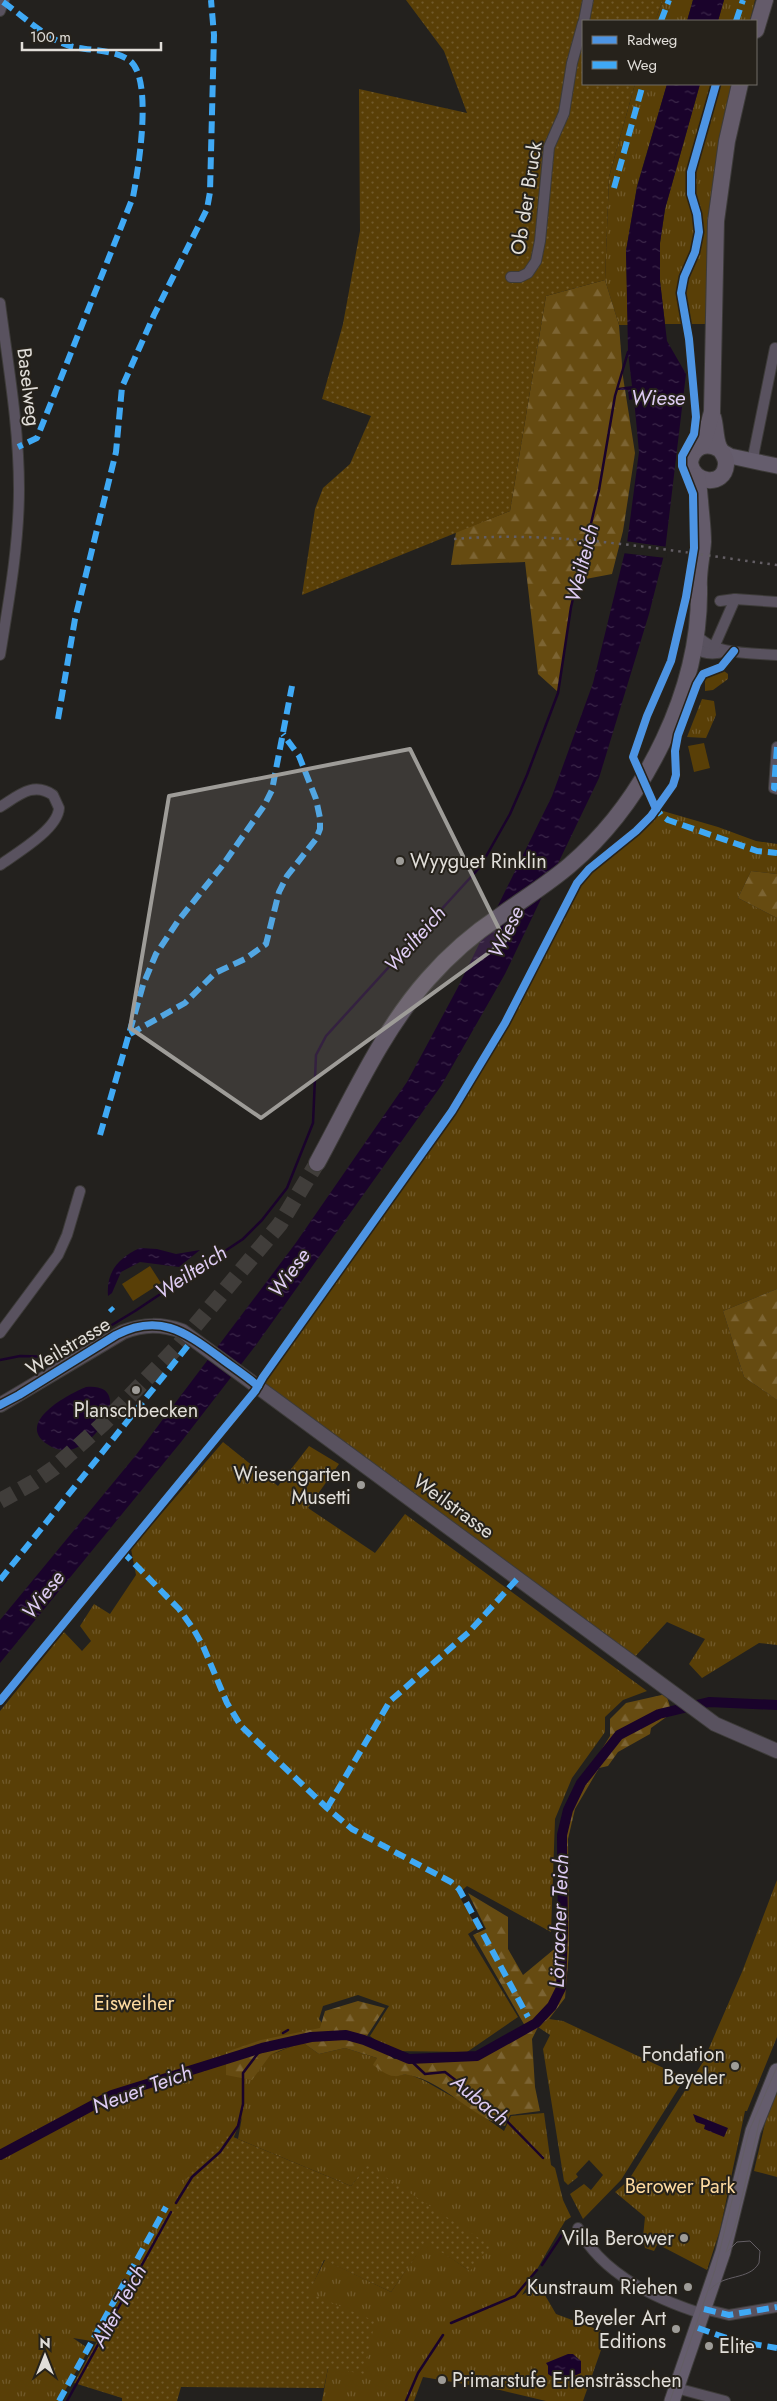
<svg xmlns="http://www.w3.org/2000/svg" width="777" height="2401" viewBox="0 0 777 2401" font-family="Jost,sans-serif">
  <defs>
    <pattern id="grass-tufts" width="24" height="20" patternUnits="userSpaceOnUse" patternTransform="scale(1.25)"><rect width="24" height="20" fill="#593f07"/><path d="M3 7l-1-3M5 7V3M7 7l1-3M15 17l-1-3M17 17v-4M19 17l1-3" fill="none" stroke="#715a2b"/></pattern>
    <pattern id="forest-firs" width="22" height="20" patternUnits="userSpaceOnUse" patternTransform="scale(1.25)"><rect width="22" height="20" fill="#664b11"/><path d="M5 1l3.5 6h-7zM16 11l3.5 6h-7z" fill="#7c6433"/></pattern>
    <pattern id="garden-dots" width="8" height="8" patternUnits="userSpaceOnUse" patternTransform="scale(1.25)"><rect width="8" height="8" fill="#593f07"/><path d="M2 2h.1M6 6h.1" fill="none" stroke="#715a2b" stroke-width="1.8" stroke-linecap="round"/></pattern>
    <pattern id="water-ripples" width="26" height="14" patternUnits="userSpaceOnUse" patternTransform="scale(1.25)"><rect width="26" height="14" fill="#1a032b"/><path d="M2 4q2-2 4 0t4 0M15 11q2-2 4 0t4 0" fill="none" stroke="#3b2749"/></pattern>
  </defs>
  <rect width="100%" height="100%" fill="#23211e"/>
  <g fill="url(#grass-tufts)">
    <path d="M663,0H693L687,21H655Z"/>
    <path d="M724,0H755L750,21H718Z"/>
    <path d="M635,84H667L637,186L626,251L628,325H619L605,280L609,177Z"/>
    <path d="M700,84H734L709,324H665L660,281V243L665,209Z"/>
    <path d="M724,671L728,674V679L713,690L705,691V677Z"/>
    <path d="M702,699L714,701L716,715L706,738L687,737Z"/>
    <path d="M656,809L718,827L756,841L777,844V874L751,871L738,898L777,918V1289L723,1311L744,1377L777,1400V1645L759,1643L702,1678L689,1664L705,1639L667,1622L631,1661L258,1386L452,1111L505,1023L577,883C599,854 635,839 656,809Z"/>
    <path d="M223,1442L278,1486L309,1446L339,1464L308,1508L375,1553L405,1514L647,1691L623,1700L605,1717V1732L572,1778L555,1819L551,1932L467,1886L458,1894L477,1928L468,1934L518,2017L467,2052L391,2051L370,2036L389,2006L358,1995L323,2006L319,2019L338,2044L298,2041L273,2054L302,2042L319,2054L345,2048L377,2058L374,2065L394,2076L408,2074L423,2080L469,2106L504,2131L511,2116L544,2113L551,2165L555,2168L563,2200L571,2217L565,2221L522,2295L539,2285L556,2314L607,2333L583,2401H546L500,2390L423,2377L414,2401H322L328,2368L308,2293L325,2260L391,2292L426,2241L470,2271L367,2166L351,2186L238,2139L242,2117L233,2139L104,2343L73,2338L89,2349L59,2401H0V1711L64,1632L82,1651L91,1641L80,1626L94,1604L110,1614L136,1575L131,1549Z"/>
    <path d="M777,1880V2037L747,2111H745L720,2230L707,2270L661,2246L657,2245L654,2251L645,2248L643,2237L645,2217L615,2192L628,2181L703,2062L742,1972Z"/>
    <path d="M549,2019L563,2021L685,2078L621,2180L583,2219L570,2194L584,2184L591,2190L603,2175L589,2160L576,2174L578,2177L568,2185L564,2181L543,2049L550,2035L538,2027Z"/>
    <path d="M777,2093V2177L754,2171L766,2119Z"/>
  </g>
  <g fill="url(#forest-firs)">
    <path d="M605,280L619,325L623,377L635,453L623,531L612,574L575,581L558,692L538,674L525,562L451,565L456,532L510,511L546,296Z"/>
    <path d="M751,871L777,874V918L738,898Z"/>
    <path d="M777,1289V1400L744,1377L723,1311Z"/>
    <path d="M666,1694L672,1713L651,1728L650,1734L618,1752L608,1766L599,1768L575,1809L568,1839L569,1952L565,1998L549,2019L538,2027L532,2039L535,2087L540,2111L510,2115L505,2126C473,2118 444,2082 409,2075C404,2073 399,2077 394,2076C387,2076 379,2069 373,2065L377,2058L345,2048L319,2054L302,2042L271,2054L252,2080L226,2075V2052L261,2040L320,2028L325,2011L358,2001L385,2008L367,2036L394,2059H477L525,2026L473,1935L486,1929L468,1893L508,1917V1949L523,1975L558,1946L561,1822L567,1805L610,1736V1719L626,1703Z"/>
  </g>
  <g fill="url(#garden-dots)">
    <path d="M406,0H663L655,21H583V84H635L609,177L605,280L546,296L510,511L302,595L315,509L323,488L350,464L371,416L322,399L343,324L360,231L359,89L467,113L444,51Z"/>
    <path d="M226,2134L351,2186L367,2165L491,2246L470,2271L426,2242L391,2292L324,2260L309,2293L375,2321L364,2374L328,2368L324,2388L181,2387L177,2401H122V2398L74,2383L189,2175Z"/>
  </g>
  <g fill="#593f07">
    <path d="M704,743L710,768L694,772L688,746Z"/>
    <path d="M150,1266L161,1283L133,1301L122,1284Z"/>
  </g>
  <g fill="url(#water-ripples)">
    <path d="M693,0H724L718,21H687Z"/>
    <path d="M667,84H700L665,209L660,243V281L667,341L686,374L665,551L649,614L599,778L505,974L441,1086L256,1345L181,1442L0,1663V1620L136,1455L295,1244L407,1082L457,989L552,796L593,683L627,543L639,452L634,399L629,400L628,390H616L617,388L632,386L628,352L626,251L637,187Z"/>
    <path d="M140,1248L157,1249L176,1254L200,1250L179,1267L140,1262L121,1272L112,1293L108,1296C106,1272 118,1258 140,1248Z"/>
    <path d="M86,1387C134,1382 101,1445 69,1450C61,1451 54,1449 47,1444C15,1422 69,1394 86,1387Z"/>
    <path d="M693,2114L728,2128L724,2137L704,2129L705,2125L696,2122Z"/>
    <path d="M568,2354H573L581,2361V2373C571,2378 557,2381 548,2374V2366L546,2363Z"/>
  </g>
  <path fill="#23211e" d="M625,541L668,547L666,558L622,553Z"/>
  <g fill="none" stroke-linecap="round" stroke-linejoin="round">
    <g stroke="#1a032b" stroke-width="2.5">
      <path d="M0,1360L20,1356L59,1357L135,1311L243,1239L262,1220L287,1188L313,1123L316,1055L326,1036L480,867L510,814L527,775L558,693L571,607L599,490L615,396L628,352"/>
      <path d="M283,2033L288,2030"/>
      <path d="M409,2059L425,2074L445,2072L500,2114L543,2158"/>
      <path d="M176,2203L192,2177L220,2152L238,2126L243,2104V2073L262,2048"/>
      <path d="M542,2265L562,2235"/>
      <path d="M451,2323L515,2296L537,2270"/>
      <path d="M67,2401L171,2212"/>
      <path d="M406,2401L418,2373L443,2335"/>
    </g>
    <path stroke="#1a032b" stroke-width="10" d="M0,2155L112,2095L262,2048L311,2037L346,2035L364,2040L409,2059L477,2056L536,2023L552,2006L561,1988L563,1929L562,1835L568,1810L581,1783L619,1735L659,1714L709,1702L777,1705"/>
    <path stroke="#403d3a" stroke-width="16" stroke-dasharray="16 8" stroke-linecap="butt" d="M0,1501L34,1482L54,1468L104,1423L178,1346L280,1224L317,1163"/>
    <defs>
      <g id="minor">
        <path d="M0,11L4,0"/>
        <path d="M584,21L588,0"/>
        <path d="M511,277H520L528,273L536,261L540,241L549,147L564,113L572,63L583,23"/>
        <path d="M0,303C8,365 19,426 19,489C19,544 9,600 0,655"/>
        <path d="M754,462V452L775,348L777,349"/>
        <path d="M720,601L735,599L777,602"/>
        <path d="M696,633C709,655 754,653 777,655"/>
        <path d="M694,647C703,654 714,655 726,651"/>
        <path d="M714,647L735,599"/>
        <path d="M777,747L774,788L777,789"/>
        <path d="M0,807C18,796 33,781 53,795L59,808C58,829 17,853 0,865"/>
        <path d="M0,1333L58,1255L67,1235L80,1191"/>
        <path d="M578,2228C602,2274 655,2299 703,2314"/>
        <path d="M704,2309L729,2315L777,2307"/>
        <path d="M676,2388L725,2401"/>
      </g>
      <path id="tertiary" d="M0,1405L123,1332C144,1324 161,1324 182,1331L715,1724L777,1751"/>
      <g id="secondary">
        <path d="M723,452L730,456L777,466"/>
        <path d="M672,2401L723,2252L753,2131L777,2071"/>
      </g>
      <g id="primary">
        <path d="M756,30L765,0"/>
        <path d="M713,417C716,427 715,439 719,447C722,454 727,457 726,465C724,487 693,484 690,463C692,447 706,441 719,449"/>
        <path d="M700,447L704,440L712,412L716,221L727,141L740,84"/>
        <path d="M317,1163C351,1101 381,1032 428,979C449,955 473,934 500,916C523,899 548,884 570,865C646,800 701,688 699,587C698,572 702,557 703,542C703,528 701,515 700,501C699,492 699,485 697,476"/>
      </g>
    </defs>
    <use href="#minor" stroke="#3d3b39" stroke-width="12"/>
    <use href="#tertiary" stroke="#3d3b39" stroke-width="16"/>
    <use href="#secondary" stroke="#3d3b39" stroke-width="17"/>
    <use href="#primary" stroke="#3d3b39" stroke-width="18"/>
    <use href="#minor" stroke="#59525f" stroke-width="10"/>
    <use href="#tertiary" stroke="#59525f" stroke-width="14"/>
    <use href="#secondary" stroke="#655d6d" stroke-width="15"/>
    <use href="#primary" stroke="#645b6a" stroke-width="16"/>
    <g stroke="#635e64" stroke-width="1">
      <path d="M726,2252L736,2223L760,2119"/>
      <path d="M710,2290C723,2273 749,2281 759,2263L760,2251L750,2241L737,2242L728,2251"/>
      <path d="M670,2401L715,2270L749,2131L777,2067"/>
    </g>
    <path stroke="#635e64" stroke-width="2.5" stroke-dasharray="2.5 5" stroke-linecap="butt" d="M454,539C562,530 670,551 777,565"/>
    <g stroke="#3fa9f5" stroke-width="6" stroke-dasharray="12 6" stroke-linecap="butt">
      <path d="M3,2C22,15 48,40 70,46C88,51 113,49 129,60C154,77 138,171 133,197L37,438L18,447"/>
      <path d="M661,21L669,0"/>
      <path d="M736,21L743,0"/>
      <path d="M614,188L643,84"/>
      <path d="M58,719L75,619L116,452L122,387L154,315L207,209L210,192L214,35L211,0"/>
      <path d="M777,747L774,788L777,789"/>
      <path d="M654,805L661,815L668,820L757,851L777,853"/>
      <path d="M130,1034L185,1003L215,973L245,959L266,944L279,892L287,876L316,839L320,829V818L316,799L299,756L283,734"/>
      <path d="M100,1135L143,985L156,954L178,921L222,866L264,806L272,790L292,686"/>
      <path d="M110,1308L113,1311"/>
      <path d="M122,1551L179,1609L194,1630L203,1646L227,1703L241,1726L327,1808L352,1829L451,1882L459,1889L528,2017"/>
      <path d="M0,1580L194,1338"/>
      <path d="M327,1808L390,1701L469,1632L518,1578"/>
      <path d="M704,2309L729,2315L777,2307"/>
      <path d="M698,2328L735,2341L777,2348"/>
      <path d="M59,2401L166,2207"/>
    </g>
    <defs>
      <g id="cycleway">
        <path d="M656,809L633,757L647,716L671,661L686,597L694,548L693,494L682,466V456L694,434L696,417L689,339L681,293L684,277L695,252L699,232L697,214L691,194V172L716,84"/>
        <path d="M0,1405L19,1395L116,1335C158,1313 184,1331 218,1356C231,1366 245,1375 258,1386"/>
        <path d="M0,1701L255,1391L263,1377L452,1111L505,1023L577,883L589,869L636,831L651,816L673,785L676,775L675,751L678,735L697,684L703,674L721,667L734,651"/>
      </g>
    </defs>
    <use href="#cycleway" stroke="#26221b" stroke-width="11"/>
    <use href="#cycleway" stroke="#4d94e3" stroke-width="8"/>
  </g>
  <path fill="#9e9c98" fill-opacity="0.2" stroke="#9e9c98" stroke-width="4" stroke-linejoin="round" d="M410,749L505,941L261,1118L130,1028L169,796Z"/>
  <g fill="#9e9c98" stroke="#26221b" stroke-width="2">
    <circle cx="400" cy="861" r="5"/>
    <circle cx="136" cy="1390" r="5"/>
    <circle cx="361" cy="1485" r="5"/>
    <circle cx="735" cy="2066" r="5"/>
    <circle cx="684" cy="2238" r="5"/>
    <circle cx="688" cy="2287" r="5"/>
    <circle cx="676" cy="2329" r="5"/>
    <circle cx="709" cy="2346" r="5"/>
    <circle cx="442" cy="2380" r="5"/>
  </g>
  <g text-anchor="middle" stroke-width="4" stroke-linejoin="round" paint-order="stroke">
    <g font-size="20" fill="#e1ded9" stroke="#26221b">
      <text transform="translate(526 198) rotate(-81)" y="7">Ob der Bruck</text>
      <text transform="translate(29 387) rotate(83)" y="7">Baselweg</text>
      <text transform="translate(68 1346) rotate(-31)" y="7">Weilstrasse</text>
      <text transform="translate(454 1506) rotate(36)" y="7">Weilstrasse</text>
    </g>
    <g font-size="20" fill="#e1ded9" stroke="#26221b" text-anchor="end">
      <text x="410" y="868" text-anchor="start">Wyyguet Rinklin</text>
      <text x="136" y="1417" text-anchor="middle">Planschbecken</text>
      <text x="351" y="1481">Wiesengarten<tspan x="351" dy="23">Musetti</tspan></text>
      <text x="725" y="2061">Fondation<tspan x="725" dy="23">Beyeler</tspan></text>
      <text x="674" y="2245">Villa Berower</text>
      <text x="678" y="2294">Kunstraum Riehen</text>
      <text x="666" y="2325">Beyeler Art<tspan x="666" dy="23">Editions</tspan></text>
      <text x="719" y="2353" text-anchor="start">Elite</text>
      <text x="452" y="2387" text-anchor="start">Primarstufe Erlensträsschen</text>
    </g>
    <g font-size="20" fill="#fedba1" stroke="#26221b">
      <text x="134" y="2010">Eisweiher</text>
      <text x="680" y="2193">Berower Park</text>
    </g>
    <g font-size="21" font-style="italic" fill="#deccf3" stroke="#26221b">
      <text x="658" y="405">Wiese</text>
      <text transform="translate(582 563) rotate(-76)" y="7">Weilteich</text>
      <text transform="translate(506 932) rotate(-64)" y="7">Wiese</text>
      <text transform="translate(415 939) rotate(-48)" y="7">Weilteich</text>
      <text transform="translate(191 1272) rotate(-33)" y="7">Weilteich</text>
      <text transform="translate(289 1273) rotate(-53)" y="7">Wiese</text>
      <text transform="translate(43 1595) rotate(-52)" y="7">Wiese</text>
      <text transform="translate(559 1921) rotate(-88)" y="7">Lörracher Teich</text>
      <text transform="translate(142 2089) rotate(-20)" y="7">Neuer Teich</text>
      <text transform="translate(480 2100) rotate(39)" y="7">Aubach</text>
      <text transform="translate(119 2306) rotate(-61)" y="7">Alter Teich</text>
    </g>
  </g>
  <rect x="582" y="20" width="175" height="65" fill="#26221b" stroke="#716d67"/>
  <rect x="592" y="36" width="25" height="8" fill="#4d94e3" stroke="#716d67"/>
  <text x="627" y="45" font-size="15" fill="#e1ded9">Radweg</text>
  <rect x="592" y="61" width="25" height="8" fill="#3fa9f5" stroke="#716d67"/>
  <text x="627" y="70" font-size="15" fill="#e1ded9">Weg</text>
  <g transform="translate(45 2356)" stroke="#26221b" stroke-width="4" paint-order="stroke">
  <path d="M0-4L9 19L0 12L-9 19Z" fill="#e1ded9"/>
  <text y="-8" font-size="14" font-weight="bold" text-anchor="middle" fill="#e1ded9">N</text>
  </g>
  <path d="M22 42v8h139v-8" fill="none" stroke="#e1ded9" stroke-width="2.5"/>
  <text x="30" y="42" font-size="15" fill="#e1ded9" stroke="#26221b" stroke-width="4" paint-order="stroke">100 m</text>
</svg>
